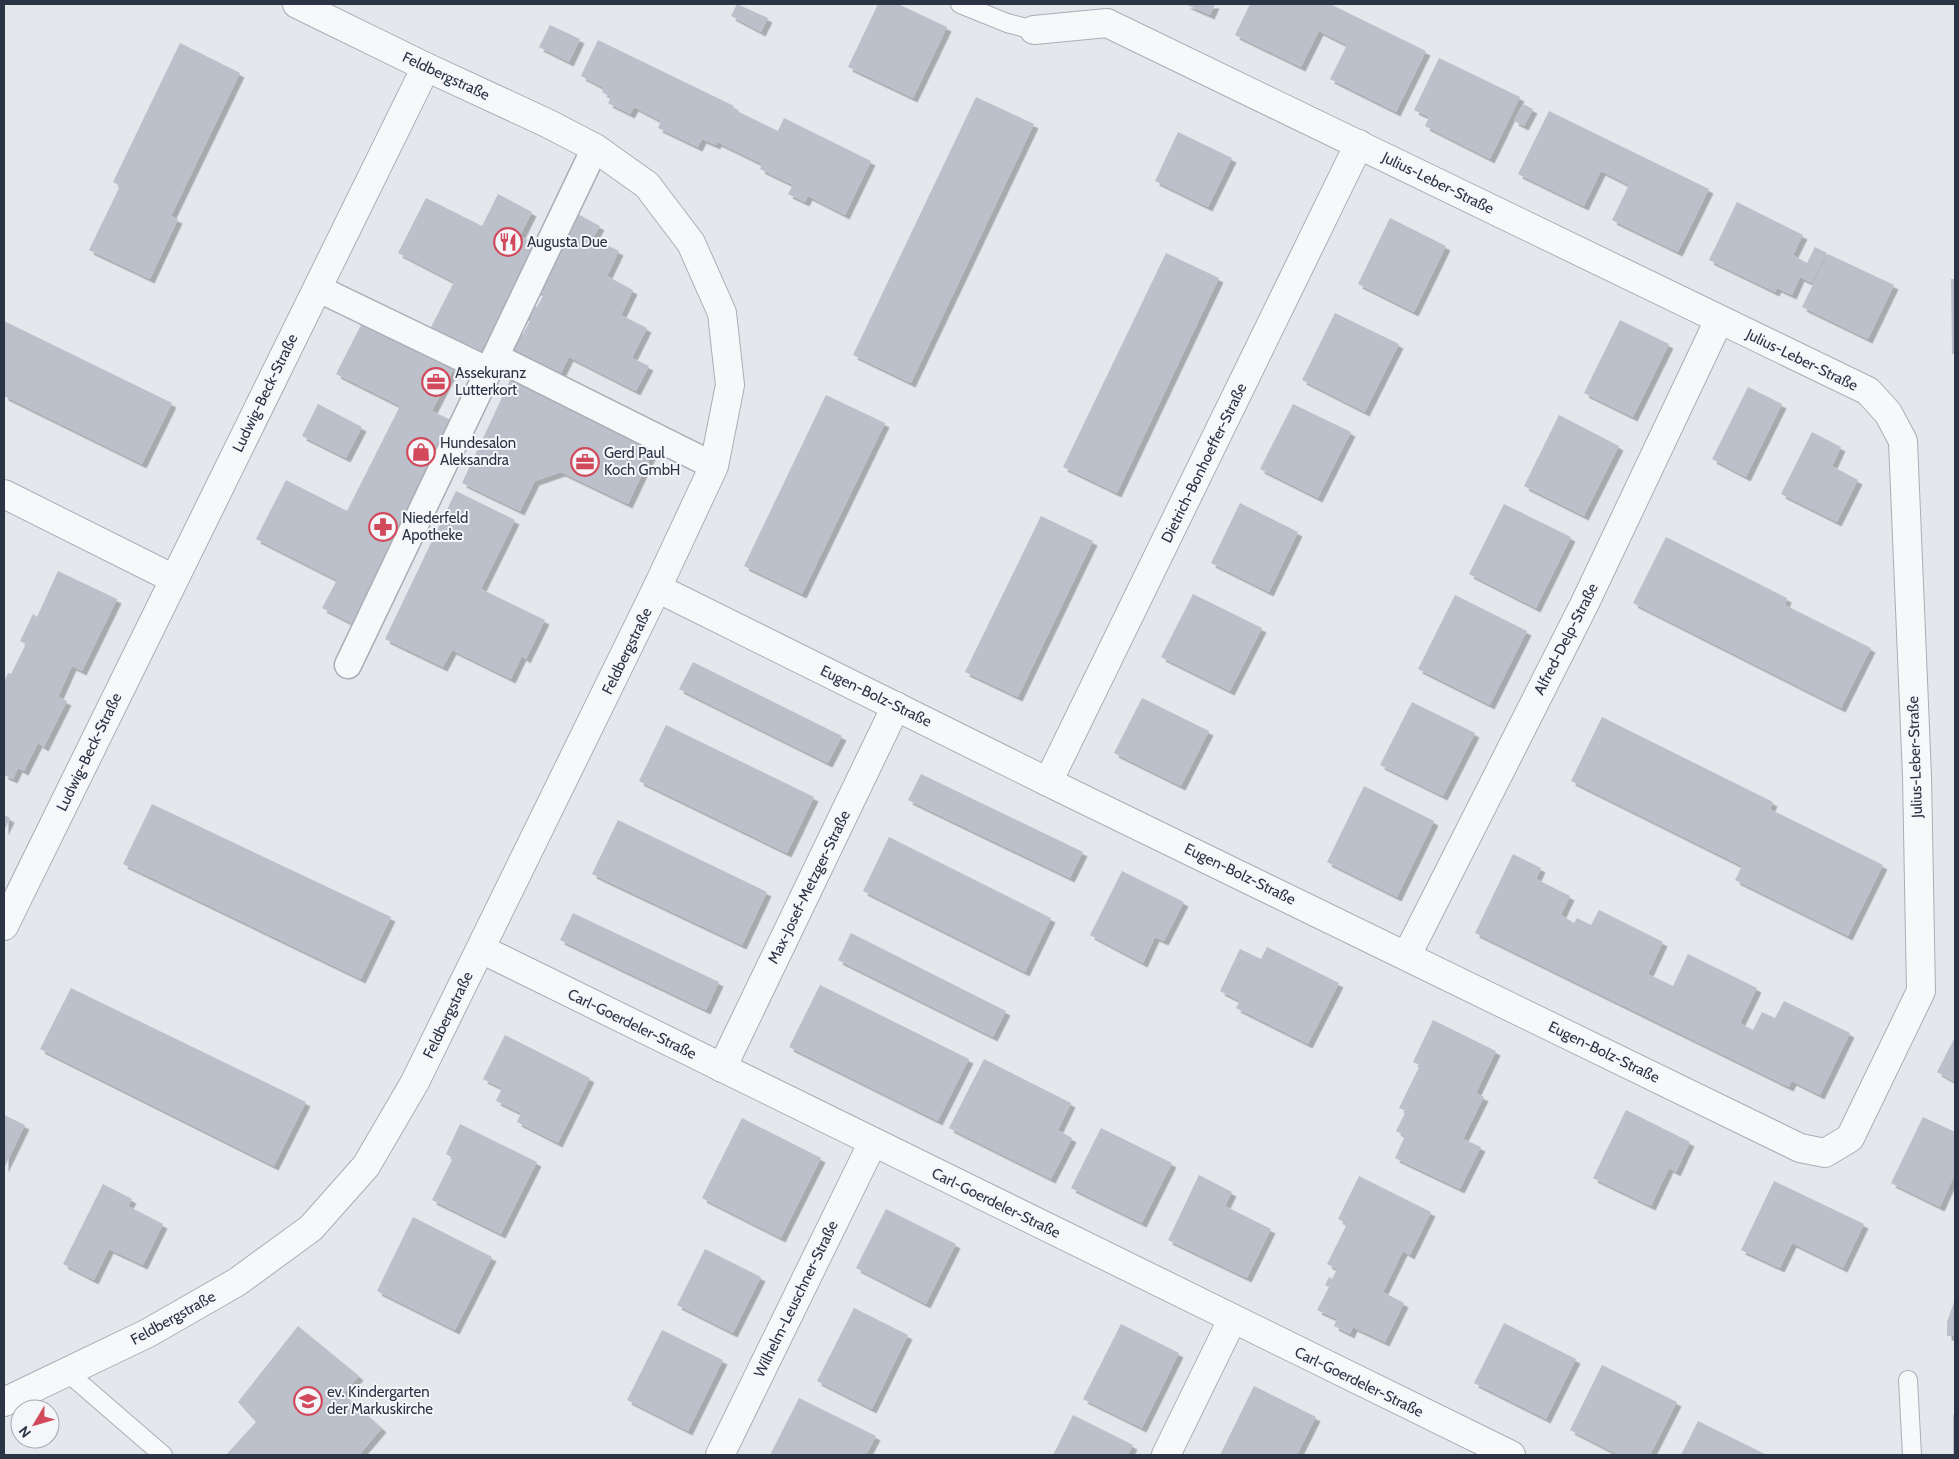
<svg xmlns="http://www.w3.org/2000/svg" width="1959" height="1459" viewBox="0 0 1959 1459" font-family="Cabin,sans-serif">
  <defs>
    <filter id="shadow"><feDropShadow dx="4.5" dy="4.5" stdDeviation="0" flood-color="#0004"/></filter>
  </defs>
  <rect width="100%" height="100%" fill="#e4e7ec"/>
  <g fill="#bbc0ca" filter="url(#shadow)">
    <path d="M737,4L768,18L761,32L731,16Z"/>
    <path d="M878,4H898L947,27L913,98L848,67Z"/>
    <path d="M1185,4H1215L1210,15Z"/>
    <path d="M1250,4H1330L1426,51L1396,112L1330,79L1347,45L1319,31L1301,67L1235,35Z"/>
    <path d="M550,25L580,39L569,62L539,47Z"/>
    <path d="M598,40L734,106L733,109L778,131L784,118L871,161L845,215L808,196L805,202L788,194L793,185L760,169L762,164L717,142L716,145L702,139L698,147L658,128L661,121L634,107L630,114L608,103L611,97L602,92L604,88L581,76Z"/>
    <path d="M180,43L240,73L171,216L178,219L150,279L89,250L120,186L113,182Z"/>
    <path d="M1439,58L1520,97L1490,159L1425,126L1429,117L1414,110Z"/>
    <path d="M976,97L1034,124L911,383L853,355Z"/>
    <path d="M1523,104L1533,109L1524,126L1514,121Z"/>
    <path d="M1549,111L1709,189L1678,252L1612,220L1629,185L1601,171L1584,206L1518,174Z"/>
    <path d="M1178,132L1232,158L1208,207L1155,181Z"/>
    <path d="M498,194L532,212L520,236L540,246L481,363L427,335L454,282L398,253L426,198L482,226Z"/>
    <path d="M1737,202L1803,235L1793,255L1807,263L1815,247L1827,253L1812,283L1800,277L1792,295L1777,288L1775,292L1709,260Z"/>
    <path d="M574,212L600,226L593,238L619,251L607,276L633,290L621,315L647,328L632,358L649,366L636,391L569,357L558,379L504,352L515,330L523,334L531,319L522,315L528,303L537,307L544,294L535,290Z"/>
    <path d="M1390,218L1446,246L1414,312L1358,284Z"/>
    <path d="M1166,253L1219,278L1117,493L1063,467Z"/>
    <path d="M1828,254L1894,285L1868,339L1802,307Z"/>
    <path d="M1951,279H1955V354H1952Z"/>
    <path d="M1335,313L1399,344L1365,412L1302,380Z"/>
    <path d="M1620,320L1669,344L1633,417L1584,393Z"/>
    <path d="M4,321L172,403L142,464L4,396Z"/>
    <path d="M363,321L454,368L432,411L455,422L353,624L322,608L337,580L256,539L286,480L347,511L400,406L336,374Z"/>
    <path d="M511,378L655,447L628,504L561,472L535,481L520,511L462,483Z"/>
    <path d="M1748,387L1782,404L1746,477L1712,459Z"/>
    <path d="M826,395L885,423L802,594L744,566Z"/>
    <path d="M318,404L362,427L346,458L302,436Z"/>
    <path d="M1293,404L1351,432L1318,498L1260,469Z"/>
    <path d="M1559,415L1619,446L1584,516L1524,486Z"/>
    <path d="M1812,432L1841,447L1832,466L1858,480L1837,522L1781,494Z"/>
    <path d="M456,491L515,520L481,589L545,620L526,659L522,656L511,679L452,650L443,667L385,639Z"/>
    <path d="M1240,503L1298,532L1269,592L1211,563Z"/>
    <path d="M1504,504L1571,537L1536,608L1469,574Z"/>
    <path d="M1041,516L1093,541L1018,697L965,672Z"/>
    <path d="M1666,537L1787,598L1785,605L1871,648L1841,708L1633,603Z"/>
    <path d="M58,571L117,599L82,671L72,666L58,697L67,701L44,747L38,743L24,771L18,768L13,779L4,775V682L8,673L11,674L26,644L20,641L33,614L37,617Z"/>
    <path d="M1193,594L1262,628L1230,691L1161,657Z"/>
    <path d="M1455,595L1527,631L1490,705L1418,669Z"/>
    <path d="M693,662L842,736L828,763L679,689Z"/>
    <path d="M1142,698L1209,731L1181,786L1114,753Z"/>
    <path d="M1412,702L1475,733L1443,796L1380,765Z"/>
    <path d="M1602,717L1773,802L1770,809L1883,865L1848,936L1735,880L1742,866L1571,781Z"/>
    <path d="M666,725L814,797L787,853L639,781Z"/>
    <path d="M921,774L1083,852L1070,878L908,800Z"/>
    <path d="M1364,786L1434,821L1397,897L1327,862Z"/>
    <path d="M152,804L391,917L361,979L123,864Z"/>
    <path d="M4,815L10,818L4,831Z"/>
    <path d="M618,820L767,892L742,945L592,874Z"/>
    <path d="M889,837L1051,918L1025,972L863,891Z"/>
    <path d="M1513,854L1541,868L1536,879L1570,896L1561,915L1574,923L1577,918L1591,925L1599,910L1663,942L1648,974L1673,986L1688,954L1757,988L1740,1023L1753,1030L1762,1012L1775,1018L1784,1001L1850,1033L1820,1095L1792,1081L1789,1087L1475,933Z"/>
    <path d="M1122,871L1184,902L1164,941L1155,937L1143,963L1090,935Z"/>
    <path d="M573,913L719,982L706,1010L560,940Z"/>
    <path d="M851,933L1006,1011L993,1037L838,960Z"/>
    <path d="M1267,947L1339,983L1308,1044L1236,1008L1240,1001L1220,991L1240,949L1261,959Z"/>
    <path d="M820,985L969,1059L938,1121L789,1047Z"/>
    <path d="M71,988L306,1102L274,1166L40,1049Z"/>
    <path d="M1433,1020L1496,1051L1476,1093L1484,1097L1463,1139L1481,1147L1460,1189L1395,1158L1405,1136L1396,1131L1406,1111L1399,1108L1420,1065L1413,1062Z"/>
    <path d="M505,1035L590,1078L558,1143L517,1122L521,1113L496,1101L502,1088L483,1079Z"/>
    <path d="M1955,1037V1082L1937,1072Z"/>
    <path d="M984,1059L1071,1103L1058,1130L1072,1138L1051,1179L949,1128Z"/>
    <path d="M1626,1110L1690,1142L1676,1172L1669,1168L1651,1206L1593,1178Z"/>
    <path d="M4,1115L25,1125L4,1168Z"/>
    <path d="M1923,1117L1955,1132V1174L1940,1207L1891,1183Z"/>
    <path d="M742,1118L821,1158L781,1238L702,1198Z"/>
    <path d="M460,1124L537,1162L501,1234L432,1200L453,1158L446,1154Z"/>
    <path d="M1101,1128L1172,1163L1142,1223L1071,1188Z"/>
    <path d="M1199,1175L1232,1192L1225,1206L1271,1229L1247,1278L1168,1240Z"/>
    <path d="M1359,1176L1431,1212L1410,1255L1403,1251L1383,1292L1404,1303L1385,1342L1353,1327L1350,1334L1334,1326L1337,1319L1317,1310L1329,1287L1325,1285L1329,1277L1332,1279L1337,1269L1327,1264L1347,1224L1338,1219Z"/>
    <path d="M1774,1181L1864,1224L1843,1268L1792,1243L1780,1268L1741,1250Z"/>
    <path d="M103,1184L132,1199L128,1206L163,1224L143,1265L109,1249L94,1280L63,1264Z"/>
    <path d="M886,1209L956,1244L926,1304L856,1268Z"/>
    <path d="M413,1217L492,1257L455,1330L377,1291Z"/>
    <path d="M705,1249L761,1277L733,1333L677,1305Z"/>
    <path d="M1955,1299V1336H1947V1322Z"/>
    <path d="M854,1308L908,1335L872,1409L817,1381Z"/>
    <path d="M1504,1323L1576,1359L1546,1419L1474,1383Z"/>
    <path d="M1121,1324L1179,1353L1142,1428L1083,1399Z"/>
    <path d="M298,1326L359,1376L343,1394L382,1428L359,1455H226L256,1422L238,1402Z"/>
    <path d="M662,1330L723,1360L688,1431L627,1400Z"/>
    <path d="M1602,1365L1677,1402L1650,1455H1619L1570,1430Z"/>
    <path d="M1254,1386L1316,1417L1297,1455H1220Z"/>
    <path d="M799,1398L876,1436L866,1455H770Z"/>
    <path d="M1073,1415L1133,1445L1128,1455H1053Z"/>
    <rect x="1953" y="1415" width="2" height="40"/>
    <path d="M1698,1421L1767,1455H1681Z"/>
  </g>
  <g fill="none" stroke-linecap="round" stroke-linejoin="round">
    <defs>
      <g id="service">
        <path d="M960,4L1007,23L1034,30"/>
        <path d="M67,1372L163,1455"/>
        <path d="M1908,1380L1912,1455"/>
      </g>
      <g id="pedestrian">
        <path d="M317,288L489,371"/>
        <path d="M496,357L714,466"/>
        <path d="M348,665L595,148"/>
      </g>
      <g id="minor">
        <path d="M4,494L174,579"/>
        <path d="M657,588L1048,782L1800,1148L1825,1153L1850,1138L1921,991L1917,776L1903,441L1888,413L1868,391L1107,23L1034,30"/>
        <path d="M1048,782L1359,144"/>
        <path d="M4,926L426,67"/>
        <path d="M481,949L1511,1455"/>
        <path d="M1407,955L1584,605L1719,320"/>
        <path d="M722,1068L896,706"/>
        <path d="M4,1402L148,1333L237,1282L311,1228L366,1166L415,1082L657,588L714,466L730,385L722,313L691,243L647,185L595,148L547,123L426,67L297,4"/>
        <path d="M720,1455L873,1142"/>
        <path d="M1166,1455L1232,1320"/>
      </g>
    </defs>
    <use href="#service" stroke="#a9aeb7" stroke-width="20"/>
    <use href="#pedestrian" stroke="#a9aeb7" stroke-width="29"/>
    <use href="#minor" stroke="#a9aeb7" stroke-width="30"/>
    <use href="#service" stroke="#f7f8fa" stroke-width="18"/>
    <use href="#pedestrian" stroke="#f7f8fa" stroke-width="26"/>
    <use href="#minor" stroke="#f7f8fa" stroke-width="28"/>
  </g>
  <defs>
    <symbol id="restaurant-ring" viewBox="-11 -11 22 22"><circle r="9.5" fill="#f4f6f9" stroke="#d1495b" stroke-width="1.5"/><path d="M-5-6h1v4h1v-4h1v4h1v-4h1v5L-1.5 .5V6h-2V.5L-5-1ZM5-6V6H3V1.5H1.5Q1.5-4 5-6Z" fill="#d1495b"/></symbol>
    <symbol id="office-ring" viewBox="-11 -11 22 22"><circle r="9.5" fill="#f4f6f9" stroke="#d1495b" stroke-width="1.5"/><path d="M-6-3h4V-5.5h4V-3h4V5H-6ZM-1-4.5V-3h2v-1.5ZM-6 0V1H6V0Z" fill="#d1495b"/></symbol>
    <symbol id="shop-ring" viewBox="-11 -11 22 22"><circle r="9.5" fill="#f4f6f9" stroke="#d1495b" stroke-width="1.5"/><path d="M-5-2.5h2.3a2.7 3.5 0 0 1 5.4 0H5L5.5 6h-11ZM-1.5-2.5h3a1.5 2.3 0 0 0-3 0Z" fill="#d1495b"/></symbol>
    <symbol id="pharmacy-ring" viewBox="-11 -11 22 22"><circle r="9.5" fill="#f4f6f9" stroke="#d1495b" stroke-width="1.5"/><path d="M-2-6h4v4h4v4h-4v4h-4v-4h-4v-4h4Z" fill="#d1495b"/></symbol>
    <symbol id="school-ring" viewBox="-11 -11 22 22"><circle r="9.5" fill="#f4f6f9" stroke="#d1495b" stroke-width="1.5"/><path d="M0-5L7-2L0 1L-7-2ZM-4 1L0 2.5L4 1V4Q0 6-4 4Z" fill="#d1495b"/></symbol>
  </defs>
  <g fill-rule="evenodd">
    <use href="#restaurant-ring" x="492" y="226" width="32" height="32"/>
    <use href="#office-ring" x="420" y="366" width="32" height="32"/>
    <use href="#shop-ring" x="405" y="436" width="32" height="32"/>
    <use href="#office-ring" x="569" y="446" width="32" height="32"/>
    <use href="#pharmacy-ring" x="367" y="511" width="32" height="32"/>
    <use href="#school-ring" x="292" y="1385" width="32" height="32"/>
  </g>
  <g text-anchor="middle" stroke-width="4" stroke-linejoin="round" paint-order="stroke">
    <g font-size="15" fill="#2b3445" stroke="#f4f6f9">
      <text transform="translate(446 76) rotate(25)" y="5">Feldbergstraße</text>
      <text transform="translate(1438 183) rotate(26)" y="5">Julius-Leber-Straße</text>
      <text transform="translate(1802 360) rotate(26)" y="5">Julius-Leber-Straße</text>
      <text transform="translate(265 393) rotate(-64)" y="5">Ludwig-Beck-Straße</text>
      <text transform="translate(1204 463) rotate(-64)" y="5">Dietrich-Bonhoeffer-Straße</text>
      <text transform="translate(1566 639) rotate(-63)" y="5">Alfred-Delp-Straße</text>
      <text transform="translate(627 651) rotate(-64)" y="5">Feldbergstraße</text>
      <text transform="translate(876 696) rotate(26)" y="5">Eugen-Bolz-Straße</text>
      <text transform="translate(89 752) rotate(-64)" y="5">Ludwig-Beck-Straße</text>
      <text transform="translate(1915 757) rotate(-92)" y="5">Julius-Leber-Straße</text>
      <text transform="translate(1240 874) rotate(26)" y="5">Eugen-Bolz-Straße</text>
      <text transform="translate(809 887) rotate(-64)" y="5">Max-Josef-Metzger-Straße</text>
      <text transform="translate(448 1015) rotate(-64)" y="5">Feldbergstraße</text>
      <text transform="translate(632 1024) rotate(26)" y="5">Carl-Goerdeler-Straße</text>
      <text transform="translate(1604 1052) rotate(26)" y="5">Eugen-Bolz-Straße</text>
      <text transform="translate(996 1203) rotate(26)" y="5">Carl-Goerdeler-Straße</text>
      <text transform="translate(796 1299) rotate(-64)" y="5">Wilhelm-Leuschner-Straße</text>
      <text transform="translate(173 1318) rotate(-29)" y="5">Feldbergstraße</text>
      <text transform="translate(1359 1382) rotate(26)" y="5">Carl-Goerdeler-Straße</text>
    </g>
    <g font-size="15" fill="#2b3445" stroke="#f4f6f9" text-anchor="start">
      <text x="527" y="247">Augusta Due</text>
      <text x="455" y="378">Assekuranz<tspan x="455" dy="17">Lutterkort</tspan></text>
      <text x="440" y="448">Hundesalon<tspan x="440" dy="17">Aleksandra</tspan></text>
      <text x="604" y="458">Gerd Paul<tspan x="604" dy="17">Koch GmbH</tspan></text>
      <text x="402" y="523">Niederfeld<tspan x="402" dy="17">Apotheke</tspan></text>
      <text x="327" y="1397">ev. Kindergarten<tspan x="327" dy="17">der Markuskirche</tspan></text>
    </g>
  </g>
  <rect width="1959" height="1459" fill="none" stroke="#2b3445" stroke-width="10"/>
  <g transform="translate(35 1424) rotate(232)"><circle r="24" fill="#f4f6f9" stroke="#a4a8b1"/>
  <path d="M0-4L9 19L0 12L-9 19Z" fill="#d1495b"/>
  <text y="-8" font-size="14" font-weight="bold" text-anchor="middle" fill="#2b3445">N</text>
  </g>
</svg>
